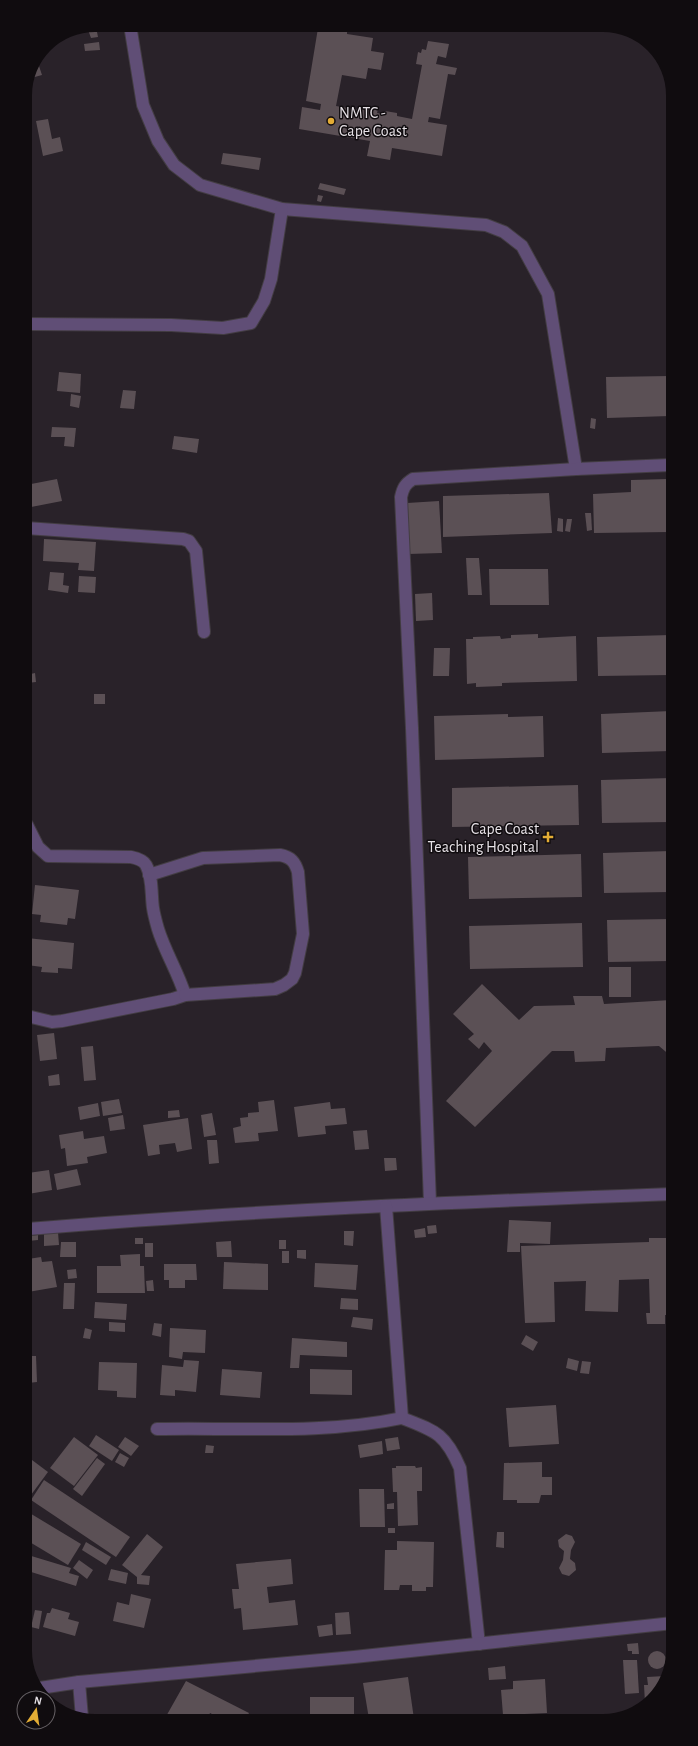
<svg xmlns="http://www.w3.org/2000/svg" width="698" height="1746" viewBox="0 0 698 1746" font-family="'Alegreya Sans',sans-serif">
  <rect width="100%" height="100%" fill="#292229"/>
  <g fill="#5b5055">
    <path d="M99,25L100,32H97L98,37L91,38L87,27Z"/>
    <path d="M321,25L347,29V34L373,38L371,51L384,53L381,70L368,68L366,79L342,75L336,106L359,110L360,106L378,109L377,113L384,114L385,111L397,113V116L412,119L422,65L416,64L418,52L421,53L422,49L426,50L428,41L449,44L446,58L438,56L436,64L457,68L455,75L448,74L440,119L429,117L428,122L447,125L442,156L392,148L390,160L367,156L370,141L299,129L302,107L320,110L321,104L306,101L318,28L321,29Z"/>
    <path d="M99,42L100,50L85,51L84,44Z"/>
    <path d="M38,63L42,75L31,78Z"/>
    <path d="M48,119L52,139L60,137L63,151L43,156L36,121Z"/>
    <path d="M223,153L261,158L259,170L221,164Z"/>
    <path d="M320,183L346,189L344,195L318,189Z"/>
    <path d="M318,195L323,196L321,202L317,201Z"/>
    <path d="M26,278H29L28,286H26Z"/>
    <path d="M59,372L81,374L80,393L57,391Z"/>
    <path d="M670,376V416L607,418L606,377Z"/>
    <path d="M123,390L136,391L134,409L120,408Z"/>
    <path d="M71,394L81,396L79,408L70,406Z"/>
    <path d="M591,418L596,419L595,429L590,428Z"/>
    <path d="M52,427L76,428L74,447L64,446L65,437H51Z"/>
    <path d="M174,436L199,439L197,453L172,449Z"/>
    <path d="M57,479L62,501L26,508V485Z"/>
    <path d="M668,479L669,493H670V532L594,533L593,494L631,492V480Z"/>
    <path d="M549,493L552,533L443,537V496Z"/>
    <path d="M439,501L442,553L408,554L407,503Z"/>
    <path d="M585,513H591L592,530L587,531Z"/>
    <path d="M558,518L563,519V532L557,531Z"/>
    <path d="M567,519H572L570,532L565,531Z"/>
    <path d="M44,539L96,542L94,571L78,570L79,563L43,561Z"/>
    <path d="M466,558H479L482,595H468Z"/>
    <path d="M489,569H548L549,605H490Z"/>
    <path d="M50,572L64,573L63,585L69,586L68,593L48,590Z"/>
    <path d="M79,576L96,577L95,593L78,592Z"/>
    <path d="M432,593L433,620L416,621L415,594Z"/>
    <path d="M538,634V638L576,636L577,681L502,683V686L476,687V683L467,684L466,639H473V637L500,636L501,639L511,638V635Z"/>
    <path d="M671,635V675L598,676L597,637Z"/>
    <path d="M434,648H450L449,676H433Z"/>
    <path d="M35,673L36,682L27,683L26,675Z"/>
    <rect x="94" y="694" width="11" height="10"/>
    <path d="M671,711V751L602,753L601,714Z"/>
    <path d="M508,714V717L543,716L544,757L435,760L434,716Z"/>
    <path d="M671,778V822L602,823L601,780Z"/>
    <path d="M578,785L579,825L452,827V788Z"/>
    <path d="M671,851V892L604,893L603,853Z"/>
    <path d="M581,854L582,897L469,899L468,857Z"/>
    <path d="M35,885L79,890L75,919L68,918L67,925L40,922L41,915L32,914Z"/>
    <path d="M671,919V961L608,962L607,920Z"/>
    <path d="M582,923L583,967L470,969L469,926Z"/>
    <path d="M27,938L74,943L72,969L58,968V973L41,972L42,967L27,965Z"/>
    <rect x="609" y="967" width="22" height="30"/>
    <path d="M482,984L519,1020L534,1006L575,1005L573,996H602L604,1004L671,1000L672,1057L659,1046L606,1048L605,1061L575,1062L574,1051H552L475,1127L446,1101L492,1051L484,1042L479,1049L468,1039L474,1034L453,1014Z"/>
    <path d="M54,1033L57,1059L40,1061L37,1035Z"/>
    <path d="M93,1046L96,1080L84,1081L81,1047Z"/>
    <path d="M59,1074L60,1085L49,1086L48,1076Z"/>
    <path d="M119,1099L122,1113L103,1116L101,1102Z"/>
    <path d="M274,1100L278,1131L258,1133L259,1141L235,1143L233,1128L241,1126L240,1118L248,1117V1113L259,1112L258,1102Z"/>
    <path d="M330,1102L331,1109L345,1108L347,1124L325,1126L326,1134L298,1137L294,1107Z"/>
    <path d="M98,1103L100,1116L80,1120L78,1107Z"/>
    <path d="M179,1110L180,1117L168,1118V1111Z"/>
    <path d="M212,1113L216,1135L204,1137L201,1115Z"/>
    <path d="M123,1115L125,1129L110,1131L108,1118Z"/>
    <path d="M188,1118L192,1149L177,1152L175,1143L159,1145L160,1154L148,1156L143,1125Z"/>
    <path d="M367,1130L369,1149L355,1150L353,1131Z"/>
    <path d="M83,1131L84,1139L104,1136L107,1153L87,1157L88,1163L67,1166L65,1148L61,1149L59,1135Z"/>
    <path d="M207,1140H217L219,1163L209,1164Z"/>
    <path d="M384,1158H396L397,1170L385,1171Z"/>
    <path d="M77,1169L81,1185L57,1190L54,1174Z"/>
    <path d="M49,1170L52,1190L28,1194V1173Z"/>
    <path d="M509,1220L551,1222L550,1244L520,1243V1252H507Z"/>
    <path d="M436,1225L437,1233L428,1234L427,1226Z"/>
    <path d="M425,1228L426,1237L415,1238L414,1230Z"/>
    <path d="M344,1231H354L353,1246L344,1245Z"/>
    <path d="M58,1232L59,1245L44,1246V1233Z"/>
    <path d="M38,1235V1240L28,1241V1236Z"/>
    <rect x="135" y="1238" width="8" height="6"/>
    <path d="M649,1238H672V1315H665V1324H647L646,1313H650L649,1279L619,1280L618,1312L585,1311L586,1281L554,1282L555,1322L525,1323L521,1246L649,1242Z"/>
    <rect x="279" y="1240" width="7" height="9"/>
    <path d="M231,1241L232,1257H217L216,1242Z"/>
    <path d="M61,1242H76V1257H60Z"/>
    <rect x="145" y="1243" width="8" height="14"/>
    <path d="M297,1250H306V1259L297,1258Z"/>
    <rect x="282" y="1251" width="7" height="12"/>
    <path d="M140,1254V1266H144L145,1293H97V1266H121L120,1255Z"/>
    <path d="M41,1257L42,1262L52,1261L57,1287L28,1292V1259Z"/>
    <path d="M224,1262L268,1264V1290L223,1289Z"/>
    <path d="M315,1263L358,1265L356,1290L314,1287Z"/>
    <path d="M164,1264H196L197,1280H185V1288H169V1280H164Z"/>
    <path d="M76,1269L77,1278L68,1279L67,1270Z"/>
    <path d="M153,1280L154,1291H147L146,1281Z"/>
    <path d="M64,1283H75L74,1309H63Z"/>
    <path d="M341,1298L358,1299V1310L340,1309Z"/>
    <path d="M95,1302L127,1304L126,1320L94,1318Z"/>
    <path d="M353,1317L373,1319L372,1330L351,1327Z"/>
    <path d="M109,1322L125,1323V1332L109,1331Z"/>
    <path d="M154,1323L162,1324L161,1337L152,1335Z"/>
    <path d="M85,1328L92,1330L90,1339L83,1338Z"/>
    <path d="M170,1328L206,1330L205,1353L183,1352L182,1359L169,1357Z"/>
    <path d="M526,1335L538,1342L533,1351L521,1344Z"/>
    <path d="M292,1338L347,1342V1357L300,1355L299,1368H290Z"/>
    <path d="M28,1356H36L37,1382L28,1383Z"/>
    <path d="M568,1358L579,1361L577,1371L566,1368Z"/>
    <path d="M184,1360L199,1361L196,1392L175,1390V1396L160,1395L162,1365L183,1367Z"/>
    <path d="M582,1361L591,1362L589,1374L580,1373Z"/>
    <path d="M99,1362L137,1363L136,1398L117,1397V1391L98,1390Z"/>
    <path d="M222,1369L262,1372L260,1398L220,1395Z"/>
    <path d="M310,1369L352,1370V1395L310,1394Z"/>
    <path d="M556,1405L559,1444L509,1447L506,1408Z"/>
    <path d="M96,1435L119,1450L112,1461L89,1446Z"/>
    <path d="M74,1437L98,1455L74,1486L50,1468Z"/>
    <path d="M125,1437L139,1446L131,1456L118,1447Z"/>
    <path d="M398,1437L400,1449L387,1451L385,1439Z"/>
    <path d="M382,1441L383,1454L360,1458L358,1445Z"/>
    <path d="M206,1445L214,1446L213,1453H205Z"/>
    <path d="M120,1453L129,1458L124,1467L115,1462Z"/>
    <path d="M97,1458L105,1464L82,1496L73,1489Z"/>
    <path d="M32,1460L48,1472L28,1499V1466Z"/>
    <path d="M542,1462V1477H552V1495H541L539,1503H517V1500H503L504,1463Z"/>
    <path d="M396,1466H415L416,1468L422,1467V1491H417L418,1525L398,1526L397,1492H393L392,1468H396Z"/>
    <path d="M44,1480L130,1537L116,1557L31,1500Z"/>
    <path d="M359,1489H384L385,1527H360Z"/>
    <path d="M394,1503V1509H387V1504Z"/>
    <path d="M28,1512L81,1544L68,1565L28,1541Z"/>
    <rect x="388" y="1528" width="7" height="5"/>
    <path d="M497,1532H504V1548L496,1547Z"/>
    <path d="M147,1534L163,1547L141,1575L150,1576L149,1585L137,1584V1577L122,1565Z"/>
    <path d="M566,1534L572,1536L575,1542L571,1550L570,1559L575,1563L576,1570L569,1576L562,1574L559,1568L563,1560L564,1551L559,1547L558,1540Z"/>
    <path d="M397,1541L434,1542L433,1587H426V1591H412V1585H400L399,1590H384L385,1550H397Z"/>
    <path d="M86,1542L111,1557L106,1565L82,1550Z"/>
    <path d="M28,1555L71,1568L69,1573L79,1576L76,1586L28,1571Z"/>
    <path d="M291,1559L293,1584L267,1587L269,1603L295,1600L298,1625L243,1630L241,1608L234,1609L232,1589H239L236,1564Z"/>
    <path d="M79,1560L93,1570L87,1579L73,1568Z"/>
    <path d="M111,1569L128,1573L126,1584L108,1580Z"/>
    <path d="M131,1594L151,1599L144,1628L113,1621L117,1602L129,1605Z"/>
    <path d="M52,1608L70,1613L68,1619L79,1622L75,1636L43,1627L47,1613H50Z"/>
    <path d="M35,1610L42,1611L39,1629L31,1627Z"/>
    <path d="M349,1612L351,1634L336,1635L335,1613Z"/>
    <path d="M332,1624L333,1635L319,1637L317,1626Z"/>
    <path d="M638,1643L639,1654H632V1651H628L627,1644Z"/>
    <circle cx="657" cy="1660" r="9"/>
    <path d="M623,1660H637L639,1693L625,1694Z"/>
    <path d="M505,1666L506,1679L489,1680L488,1668Z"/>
    <path d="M665,1676L659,1693L645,1703L644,1685H648L647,1677Z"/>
    <path d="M408,1677L414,1719H369L363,1683Z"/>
    <path d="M545,1679L547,1713L503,1715L501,1690L513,1689V1681Z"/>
    <path d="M186,1681L249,1713L245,1720H224L210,1713L207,1720H164Z"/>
    <rect x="310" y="1697" width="44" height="22"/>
  </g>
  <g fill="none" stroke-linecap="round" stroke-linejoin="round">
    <defs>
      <g id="minor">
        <path d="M130,25L143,105L158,141L174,165L200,185L282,209L486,225L504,232L522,246L548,294L576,469"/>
        <path d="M26,324L171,325L223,328L251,323L264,301L271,279L282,209"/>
        <path d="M26,528L183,539L189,541L196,551L204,632"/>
        <path d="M27,825L38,847L48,856L131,857C136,858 143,860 146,865C153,878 151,895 153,908C154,915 156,922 158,929C165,952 178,972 185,995L173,999L62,1021L52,1022L27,1016"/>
        <path d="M149,875L203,858L280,855C291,857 295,862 298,872L303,934L295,973L292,979L284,985L275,989L185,995"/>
        <path d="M430,1203L412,728L401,497C403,488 405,484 413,479L576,469L670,465"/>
        <path d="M28,1229C242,1211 457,1202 672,1194"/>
        <path d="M402,1418C435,1431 445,1433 460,1468L479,1644"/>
        <path d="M157,1429C238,1427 321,1435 402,1418L386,1206"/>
        <path d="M79,1682L82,1718"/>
        <path d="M40,1688L79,1682L354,1657L673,1623"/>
      </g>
    </defs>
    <use href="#minor" stroke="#433d43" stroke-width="14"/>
    <use href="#minor" stroke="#604e76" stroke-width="12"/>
  </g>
  <g fill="#e4ad35" stroke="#100c0f" stroke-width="1.5">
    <circle cx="331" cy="121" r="4"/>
    <path d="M546 831h4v4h4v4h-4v4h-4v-4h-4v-4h4z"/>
  </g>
  <g text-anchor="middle" stroke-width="3" stroke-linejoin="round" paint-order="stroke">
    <g font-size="16" fill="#e6e1e6" stroke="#100c0f" text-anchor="start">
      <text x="339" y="118">NMTC -<tspan x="339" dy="18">Cape Coast</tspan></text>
      <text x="539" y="834" text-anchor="end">Cape Coast<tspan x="539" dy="18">Teaching Hospital</tspan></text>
    </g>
  </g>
  <path d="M0 0H698V1746H0ZM95 32H603A63 63 0 0 1 666 95V1651A63 63 0 0 1 603 1714H95A63 63 0 0 1 32 1651V95A63 63 0 0 1 95 32Z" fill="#100c0f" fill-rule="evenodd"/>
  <g transform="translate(36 1710) rotate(13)"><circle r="19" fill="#100c0f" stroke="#666165"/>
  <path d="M0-3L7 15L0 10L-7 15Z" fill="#e4ad35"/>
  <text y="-6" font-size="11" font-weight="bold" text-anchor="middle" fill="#e6e1e6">N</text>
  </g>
</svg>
